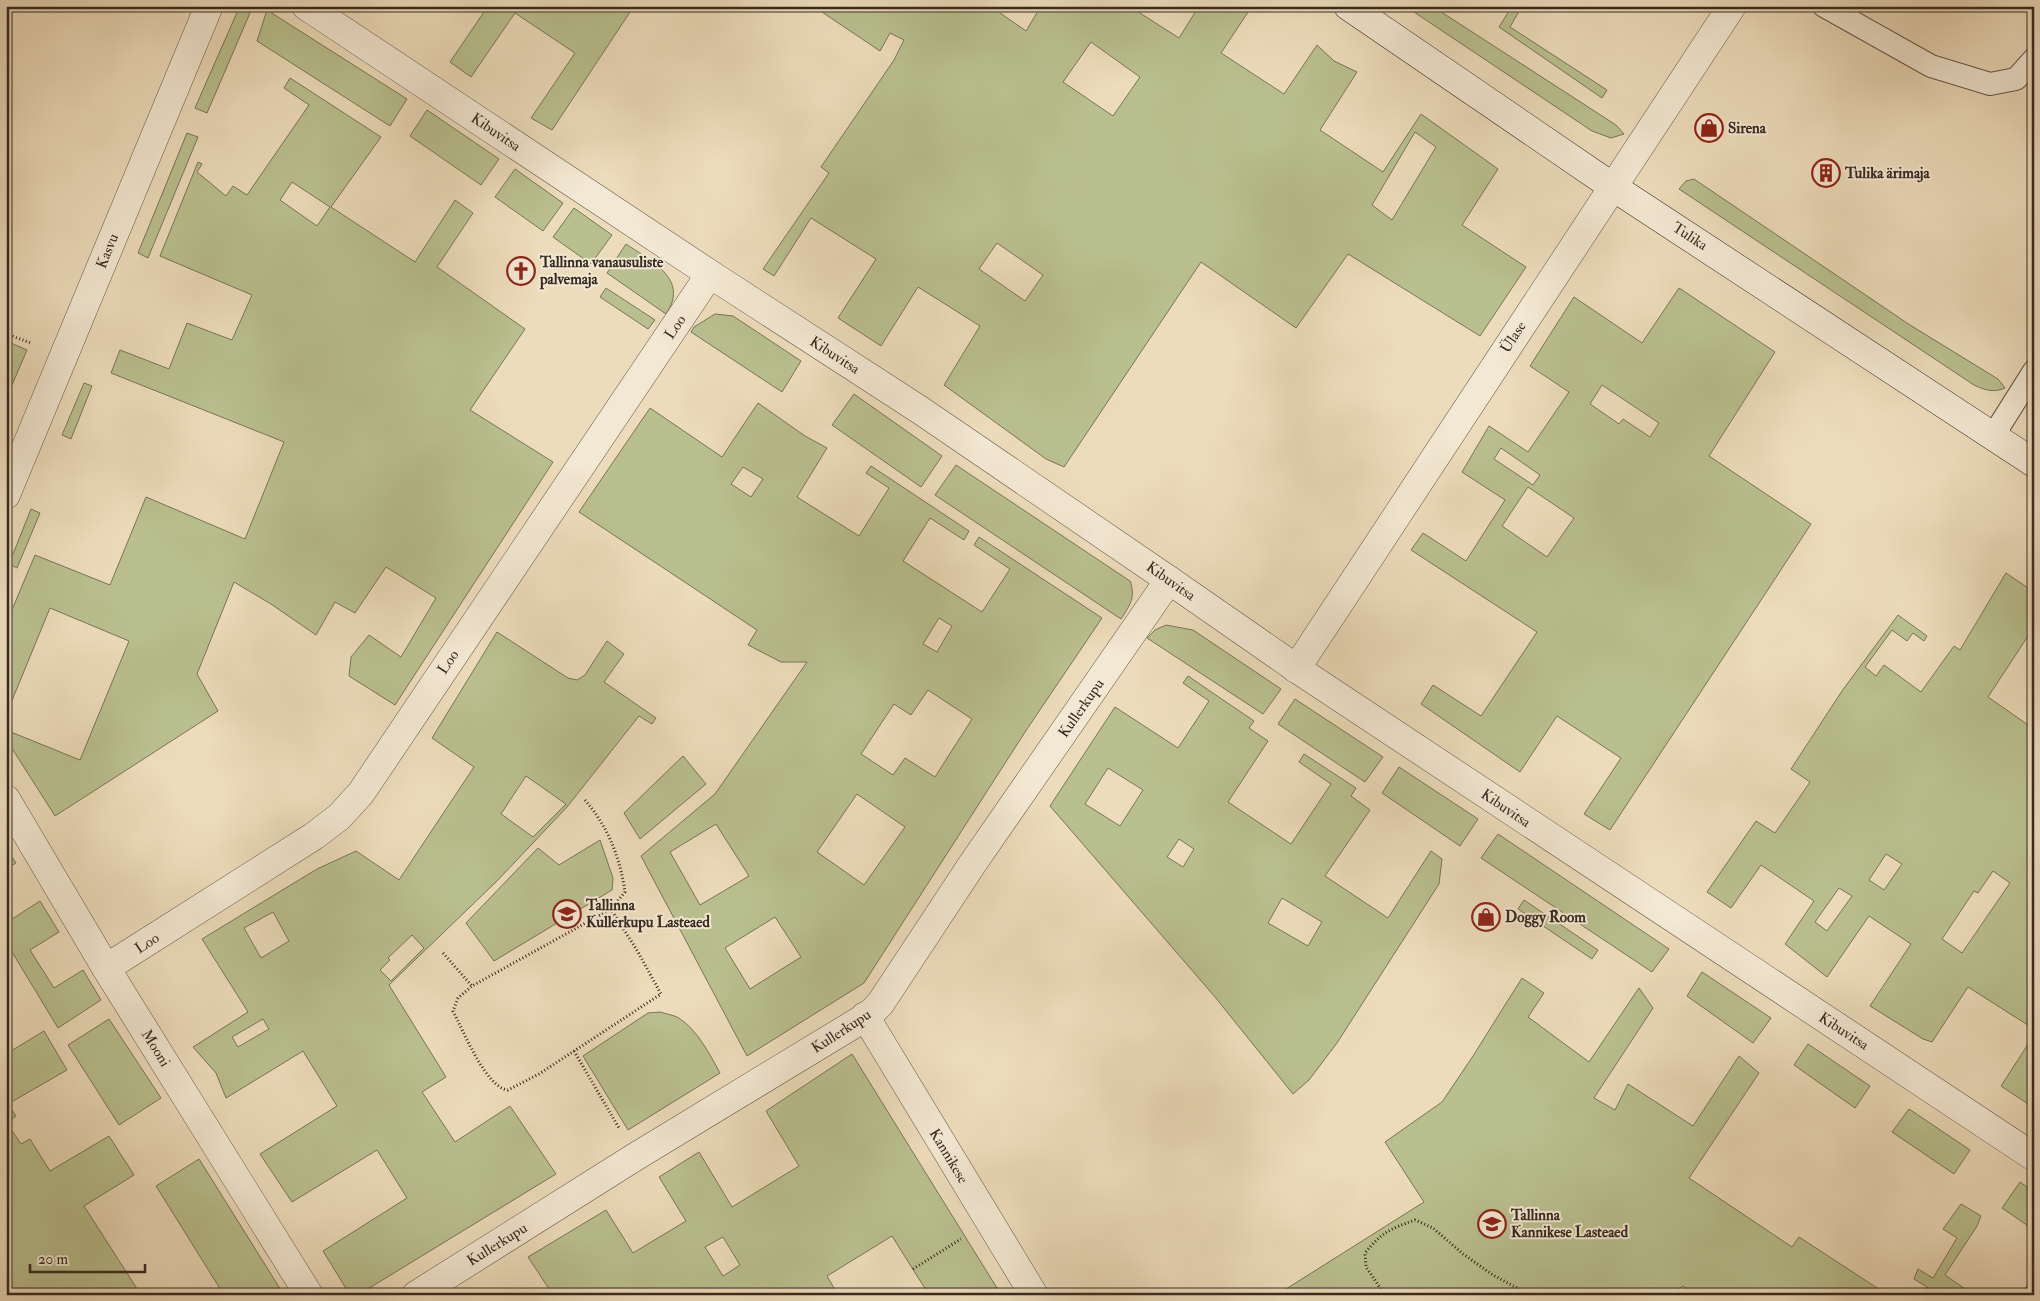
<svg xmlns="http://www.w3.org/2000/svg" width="2040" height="1301" viewBox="0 0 2040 1301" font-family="'IM FELL Double Pica',serif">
  <rect width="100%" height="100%" fill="#eddcbb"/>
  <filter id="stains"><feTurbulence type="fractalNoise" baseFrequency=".004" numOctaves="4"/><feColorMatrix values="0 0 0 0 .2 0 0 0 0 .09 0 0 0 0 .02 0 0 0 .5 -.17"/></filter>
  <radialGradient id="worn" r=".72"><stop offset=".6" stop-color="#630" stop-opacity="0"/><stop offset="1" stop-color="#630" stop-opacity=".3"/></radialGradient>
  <g fill="#b9c08f" stroke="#787558" fill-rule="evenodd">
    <path d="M242,6H253L207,113L195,108L239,8Z"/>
    <path d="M488,6H634L552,130L531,118L575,53L515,13L471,77L450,62Z"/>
    <path d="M813,6H990L1026,31L1041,6H1129L1179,38L1199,6H1252L1221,53L1284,94L1317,45L1334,61L1357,72L1320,130L1383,172L1421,114L1498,169L1462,225L1526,267L1480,336L1348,254L1296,328L1201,262L1064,467L1046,459L944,385L980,326L918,287L881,346L838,318L876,259L811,218L774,276L763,269L829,173L821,167L894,60L904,40L890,33L880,51ZM1091,42L1140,77L1113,116L1063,82ZM1415,132L1436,147L1392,220L1372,205ZM997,243L1043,275L1025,301L979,269Z"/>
    <path d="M1405,6H1432L1616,125L1624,134L1611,138L1592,131Z"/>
    <path d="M1512,6H1522L1510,27L1607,90L1602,98L1499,27Z"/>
    <path d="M267,10L407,99L390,126L257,41Z"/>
    <path d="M290,78L381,137L331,207L415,262L455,200L473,213L437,267L525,329L470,410L553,462L395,705L349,676L351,657L369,635L401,657L436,598L386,567L355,613L335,602L316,635L271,604L234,582L197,674L218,711L55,816L6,739V730L80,760L129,641L50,608L6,715V624L35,555L110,585L146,497L245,539L284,442L111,373L120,350L169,369L187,323L232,340L252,295L160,256L198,162L202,164L197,172L226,196L233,186L247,195L309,105L284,88ZM292,182L330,207L317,226L280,200Z"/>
    <path d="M427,110L499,159L481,185L410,136Z"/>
    <path d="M187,133L198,137L148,258L138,253Z"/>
    <path d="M515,169L563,203L543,231L495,197Z"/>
    <path d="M1694,179L1910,325L1998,379L2005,388C1994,393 1984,390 1974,385L1679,189L1686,181Z"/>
    <path d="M574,208L612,235L591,264L553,237Z"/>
    <path d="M626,244C651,261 690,279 666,314L607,273Z"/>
    <path d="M606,288L655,320L648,329L600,297Z"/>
    <path d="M1679,288L1775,352L1709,456L1811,524L1610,830L1584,814L1621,758L1557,716L1520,772L1421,704L1433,685L1481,716L1537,632L1411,550L1423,533L1466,561L1505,500L1462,472L1489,426L1528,452L1569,392L1530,366L1574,297L1642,343ZM1602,385L1659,423L1650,437L1623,419L1619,424L1590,404ZM1501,448L1540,475L1533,485L1494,459ZM1528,487L1574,518L1547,557L1502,526Z"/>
    <path d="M715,314L733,316L801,361L782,392L691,332L694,327Z"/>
    <path d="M6,341L27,350L6,399Z"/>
    <path d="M84,383L92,386L71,439L62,435Z"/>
    <path d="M854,394L942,456L921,487L832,425Z"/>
    <path d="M758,403L805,436L827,448L797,497L859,536L889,488L866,473L871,466L969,531L964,540L930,518L903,561L982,612L1010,569L974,545L979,537L1102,618L1027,729L864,983L747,1056L641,856L715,794L807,662H781L748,645L757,630L579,512L650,408L722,457ZM743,467L763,479L751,497L731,484ZM939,618L952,626L937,652L923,644ZM928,690L972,719L935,777L905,758L893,775L861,754L894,704L911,715ZM857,794L905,827L864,885L817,852ZM716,824L749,876L700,905L670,852ZM775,917L801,957L750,989L725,948Z"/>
    <path d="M956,465L1130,581C1136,597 1130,605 1121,619L935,495Z"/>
    <path d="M31,509L40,513L17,568L9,564Z"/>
    <path d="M2006,573L2031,590L2034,587V627L1988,697L2034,729V1029L1968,987L1932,1042L1923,1039L1870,1006L1911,944L1869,916L1827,977L1785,944L1814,901L1761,865L1731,908L1707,892L1756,821L1775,833L1810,782L1791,769L1842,691L1898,615L1927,636L1924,641L1913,633L1907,641L1892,630L1865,667L1876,676L1884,665L1921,692L1954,646L1960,650ZM1886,854L1902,864L1884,890L1869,880ZM1993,871L2010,883L1962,953L1942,939L1974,891L1978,893ZM1839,888L1852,896L1827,931L1815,922Z"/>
    <path d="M1166,625L1193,630L1281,689L1263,714L1147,638L1155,630Z"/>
    <path d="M497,632L568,678L577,680L585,675L607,641L624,654L604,682L656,718L652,724L639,716L567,807L497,881L389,985L446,1077L422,1092L455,1142L510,1106L556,1174L358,1295H350L323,1251L407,1198L377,1150L292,1202L260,1154L337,1106L303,1051L226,1098L216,1073L193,1047L248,1012L202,939L317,869L356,851L399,880L474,767L432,738ZM526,776L566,804L533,837L501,814ZM273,912L289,941L261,958L244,928ZM412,935L424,948L391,981L380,970L390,960L388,958ZM263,1019L269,1029L238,1047L232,1037Z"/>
    <path d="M1188,676L1254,721L1249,728L1268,741L1228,802L1291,844L1331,784L1299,762L1304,754L1356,788L1351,796L1370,810L1325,876L1388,918L1431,851L1442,859L1439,884L1337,1043L1309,1080L1293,1094L1215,997L1050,806L1115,707L1178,748L1209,701L1183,683ZM1108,768L1143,790L1120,826L1085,804ZM1179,839L1194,849L1183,867L1167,857ZM1282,898L1322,922L1308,946L1268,923Z"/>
    <path d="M1295,699L1383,757L1365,782L1278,724Z"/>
    <path d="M683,756L706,784L640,839L624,813Z"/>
    <path d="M1399,767L1478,819L1460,846L1382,793Z"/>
    <path d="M1498,834L1669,949L1652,972L1481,858Z"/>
    <path d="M600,840L613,878L612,890L494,961L466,923L538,848L559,865Z"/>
    <path d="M6,848L16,863L6,869Z"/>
    <path d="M1524,900L1598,950L1592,959L1518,909Z"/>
    <path d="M40,901L59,932L30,950L54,988L83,970L101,1000L58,1028L9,947L6,941V910L12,919Z"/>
    <path d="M1702,972L1771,1018L1753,1043L1687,996Z"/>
    <path d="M1522,978L1544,993L1528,1017L1589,1062L1639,988L1653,1008L1594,1098L1615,1110L1628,1084L1693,1126L1739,1056L1759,1073L1689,1178L1792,1247L1799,1237L1888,1295H1696L1683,1286L1670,1295H1290L1286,1289L1424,1202L1385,1142L1442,1102L1473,1056Z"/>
    <path d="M660,1012C666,1014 674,1015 679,1018C698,1031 709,1053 720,1073L628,1130L583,1056L648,1013Z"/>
    <path d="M109,1019L161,1098L119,1125L68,1045Z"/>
    <path d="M44,1031L67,1070L8,1104L16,1116L7,1123L21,1144L30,1139L50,1171L109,1136L134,1175L84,1206L141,1295H6V1054Z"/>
    <path d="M2034,1035V1108L2001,1086Z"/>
    <path d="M1808,1044L1870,1086L1855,1108L1794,1065Z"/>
    <path d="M852,1054L997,1288L986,1295H929L892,1236L827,1276L838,1295H553L528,1257L606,1210L633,1253L686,1221L659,1177L699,1152L732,1207L799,1166L766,1111ZM723,1237L740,1265L723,1276L705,1247Z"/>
    <path d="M1909,1109L1970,1150L1954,1174L1892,1132Z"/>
    <path d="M199,1159L284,1295H224L156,1186Z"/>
    <path d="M2020,1182L2034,1192V1230L2002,1208Z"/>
    <path d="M1961,1204L1981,1216L1977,1226L1945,1275L1974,1295H1923L1927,1287L1914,1279L1918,1269L1933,1278L1957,1238L1943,1229Z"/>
    <path d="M2034,1275V1295H2021Z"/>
  </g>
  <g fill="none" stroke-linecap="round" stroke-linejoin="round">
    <defs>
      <g id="lane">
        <path d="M1824,6L1931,66L1990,84L2016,79L2034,59"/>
        <path d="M1993,436L2034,371"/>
      </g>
      <g id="street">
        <path d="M306,6L710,274L920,410L1169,580L1303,673L2034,1157"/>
        <path d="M6,495L209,6"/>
        <path d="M1296,669L1732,6"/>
        <path d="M6,799L106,968L309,1295"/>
        <path d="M106,968L314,836L339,817L361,793L710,274"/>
        <path d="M865,1016L1034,1295"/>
        <path d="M416,1295L635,1157L869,1015L880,1004L973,863L1169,580"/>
      </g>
      <path id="secondary" d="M1348,6L1613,187L2034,463"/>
    </defs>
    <use href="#lane" stroke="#645648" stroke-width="24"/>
    <use href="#street" stroke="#645648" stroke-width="29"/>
    <use href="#secondary" stroke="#372a22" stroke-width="29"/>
    <g stroke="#372a22" stroke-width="3" stroke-dasharray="1 2.5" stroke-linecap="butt">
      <path d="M6,334L31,343"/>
      <path d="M585,800C608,827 620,857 625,892L611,909L472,986L458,998L453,1011C463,1030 486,1088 508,1090L539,1074L661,994L638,952L611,909"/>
      <path d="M443,953L472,986"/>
      <path d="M574,1051L619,1128"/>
      <path d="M913,1269L961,1239"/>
      <path d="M1385,1295L1366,1267L1365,1253C1382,1232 1390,1229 1415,1220L1433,1228L1463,1254L1493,1275L1530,1295"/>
    </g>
    <use href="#lane" stroke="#f3e8d3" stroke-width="22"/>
    <use href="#street" stroke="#f3e8d3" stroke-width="28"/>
    <use href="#secondary" stroke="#f3e8d3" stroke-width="28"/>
  </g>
  <defs>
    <symbol id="shop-ring" viewBox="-11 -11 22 22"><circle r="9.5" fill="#f3e8d3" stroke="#8f2418" stroke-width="1.5"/><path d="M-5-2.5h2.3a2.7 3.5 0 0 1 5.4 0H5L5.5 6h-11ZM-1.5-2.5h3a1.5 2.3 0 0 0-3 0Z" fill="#8f2418"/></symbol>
    <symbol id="building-ring" viewBox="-11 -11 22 22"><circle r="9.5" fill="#f3e8d3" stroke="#8f2418" stroke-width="1.5"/><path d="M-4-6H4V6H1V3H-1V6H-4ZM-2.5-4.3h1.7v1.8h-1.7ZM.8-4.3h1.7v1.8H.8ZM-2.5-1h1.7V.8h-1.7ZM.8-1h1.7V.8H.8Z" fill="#8f2418"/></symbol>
    <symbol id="church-ring" viewBox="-11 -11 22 22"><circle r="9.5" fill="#f3e8d3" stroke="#8f2418" stroke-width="1.5"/><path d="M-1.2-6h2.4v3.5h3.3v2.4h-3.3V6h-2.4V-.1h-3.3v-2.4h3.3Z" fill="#8f2418"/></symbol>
    <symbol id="school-ring" viewBox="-11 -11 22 22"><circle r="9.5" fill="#f3e8d3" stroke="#8f2418" stroke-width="1.5"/><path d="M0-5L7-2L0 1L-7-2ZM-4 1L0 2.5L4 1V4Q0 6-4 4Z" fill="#8f2418"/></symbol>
  </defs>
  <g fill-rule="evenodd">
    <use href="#shop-ring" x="1693" y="112" width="32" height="32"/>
    <use href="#building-ring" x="1810" y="157" width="32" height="32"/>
    <use href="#church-ring" x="505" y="255" width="32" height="32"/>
    <use href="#school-ring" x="551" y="898" width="32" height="32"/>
    <use href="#shop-ring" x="1470" y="901" width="32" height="32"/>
    <use href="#school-ring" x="1476" y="1208" width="32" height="32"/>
  </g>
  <g text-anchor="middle" stroke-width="4" stroke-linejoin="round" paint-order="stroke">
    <g font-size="15" font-weight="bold" fill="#372a22" stroke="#f3e8d3" text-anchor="start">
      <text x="1728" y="133">Sirena</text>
      <text x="1845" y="178">Tulika ärimaja</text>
      <text x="540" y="267">Tallinna vanausuliste<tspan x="540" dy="17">palvemaja</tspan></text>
      <text x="586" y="910">Tallinna<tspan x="586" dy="17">Kullerkupu Lasteaed</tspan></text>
      <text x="1505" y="922">Doggy Room</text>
      <text x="1511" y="1220">Tallinna<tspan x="1511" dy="17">Kannikese Lasteaed</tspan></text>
    </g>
    <g font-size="15" fill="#372a22" stroke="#f3e8d3">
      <text transform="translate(496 132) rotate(34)" y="5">Kibuvitsa</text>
      <text transform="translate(1690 236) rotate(33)" y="5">Tulika</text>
      <text transform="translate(107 251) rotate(-68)" y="5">Kasvu</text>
      <text transform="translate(675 327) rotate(-56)" y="5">Loo</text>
      <text transform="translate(1513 337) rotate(-57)" y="5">Ülase</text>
      <text transform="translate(835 355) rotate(33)" y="5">Kibuvitsa</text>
      <text transform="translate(1171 581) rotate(35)" y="5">Kibuvitsa</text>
      <text transform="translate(448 662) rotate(-56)" y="5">Loo</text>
      <text transform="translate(1081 708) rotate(-55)" y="5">Kullerkupu</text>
      <text transform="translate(1506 808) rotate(34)" y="5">Kibuvitsa</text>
      <text transform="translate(147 943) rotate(-33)" y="5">Loo</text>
      <text transform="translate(841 1031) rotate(-33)" y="5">Kullerkupu</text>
      <text transform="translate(1844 1031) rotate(33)" y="5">Kibuvitsa</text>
      <text transform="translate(156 1048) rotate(58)" y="5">Mooni</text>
      <text transform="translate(949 1156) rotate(59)" y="5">Kannikese</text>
      <text transform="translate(497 1244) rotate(-32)" y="5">Kullerkupu</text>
    </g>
  </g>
  <rect width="2040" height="1301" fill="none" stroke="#eddcbb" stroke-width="25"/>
  <rect x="8" y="8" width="2025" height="1286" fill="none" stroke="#372a22" stroke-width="2.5"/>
  <rect x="12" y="12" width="2015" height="1276" fill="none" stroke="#372a22"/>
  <path d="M30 1264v8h115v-8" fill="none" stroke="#372a22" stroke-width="2.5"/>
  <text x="38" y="1264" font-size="15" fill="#372a22" stroke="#f3e8d3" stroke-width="4" paint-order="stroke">20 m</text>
  <rect width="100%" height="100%" filter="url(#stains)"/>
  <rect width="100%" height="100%" fill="url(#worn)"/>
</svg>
